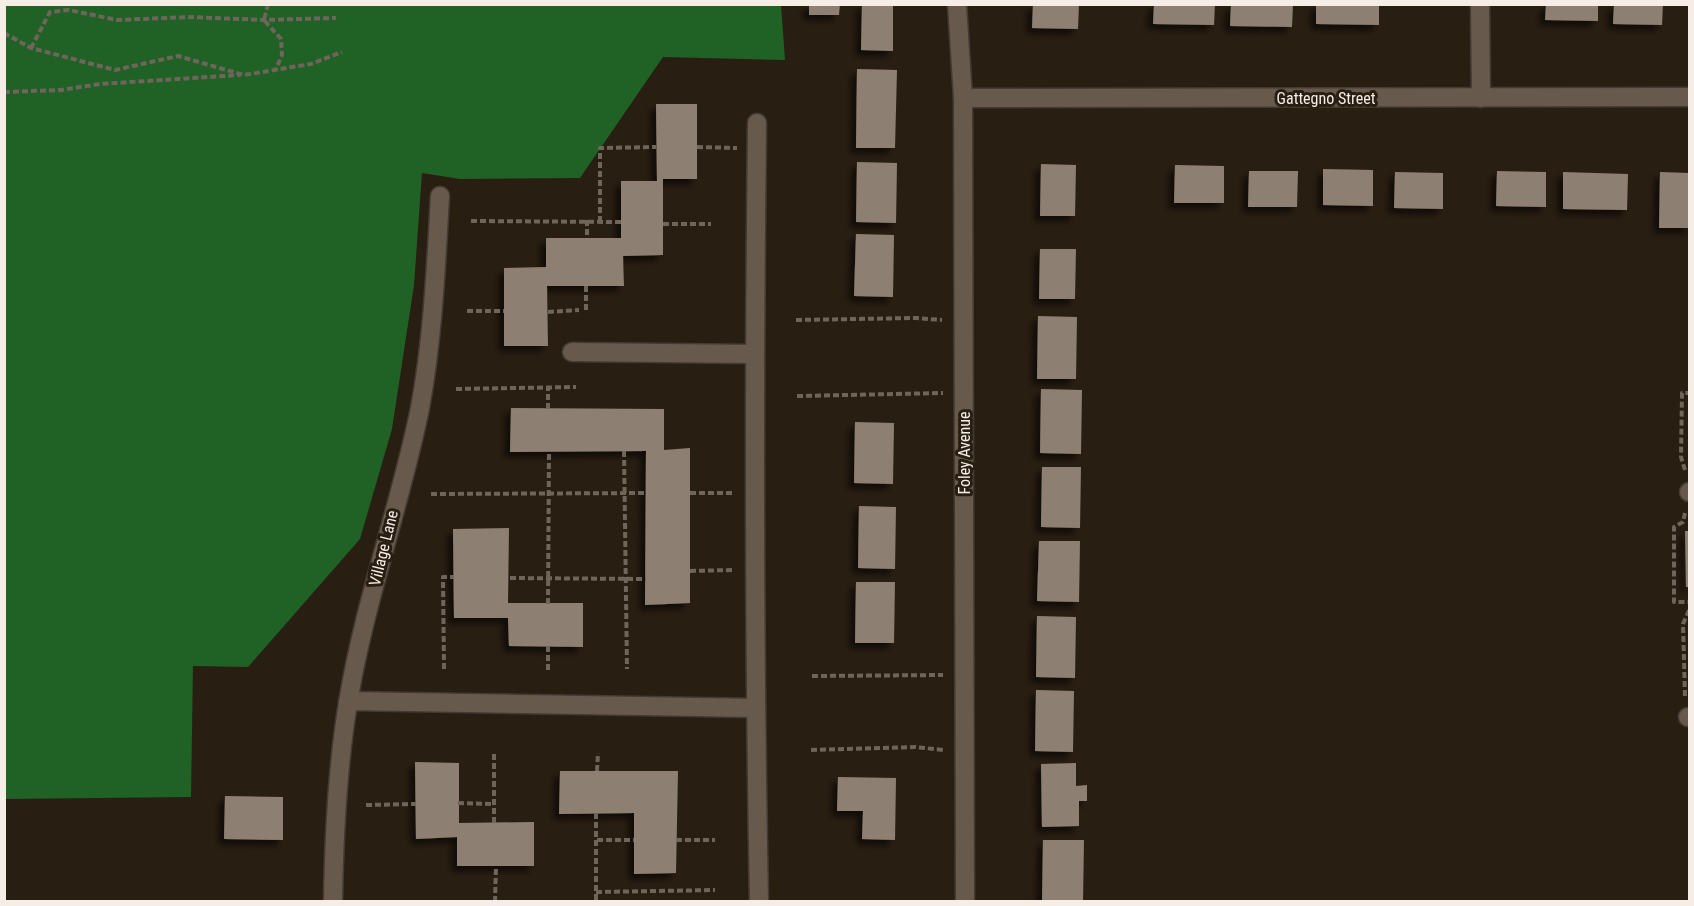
<svg xmlns="http://www.w3.org/2000/svg" width="1694" height="906" viewBox="0 0 1694 906" font-family="'Roboto Condensed',sans-serif">
  <defs>
    <filter id="shadow"><feDropShadow dx="-5.5" dy="5.5" stdDeviation="3" flood-color="#0009"/></filter>
  </defs>
  <rect width="100%" height="100%" fill="#291e12"/>
  <path fill="#206126" d="M4,5H781L785,60L663,57L580,178L460,179L422,173L414,285L392,429L360,539L248,667L193,666L191,797L5,799Z"/>
  <g fill="#8d8072" filter="url(#shadow)">
    <path d="M809,4H840L839,15H809Z"/>
    <path d="M862,4H893V51L861,50Z"/>
    <path d="M1033,4H1079L1078,29L1032,28Z"/>
    <path d="M1154,4H1215L1214,25L1153,24Z"/>
    <path d="M1231,4H1293L1292,27L1230,26Z"/>
    <path d="M1316,4H1379V25L1316,24Z"/>
    <path d="M1546,4H1598V21L1545,20Z"/>
    <path d="M1614,4H1663L1662,25L1613,24Z"/>
    <path d="M857,69L897,70L895,148H856Z"/>
    <path d="M656,104H697V179H663V255L623,256L624,286H547L548,346H504V268L546,267V238H621V181H657Z"/>
    <path d="M857,162L897,163L896,223L856,222Z"/>
    <path d="M1041,164L1076,165L1075,216H1040Z"/>
    <path d="M1175,165L1224,166V203H1174Z"/>
    <path d="M1323,169L1373,170V206L1323,205Z"/>
    <path d="M1249,171H1298L1297,207H1248Z"/>
    <path d="M1497,171L1546,172V207L1496,206Z"/>
    <path d="M1395,172L1443,173V209L1394,208Z"/>
    <path d="M1563,172L1628,174L1627,210L1563,209Z"/>
    <path d="M1660,172L1690,173V228H1659Z"/>
    <path d="M856,234L894,235L893,297L854,296Z"/>
    <path d="M1040,249H1076L1075,299H1039Z"/>
    <path d="M1038,316L1077,317L1076,379H1037Z"/>
    <path d="M1041,389L1082,390L1081,454L1040,453Z"/>
    <path d="M511,408L664,409V450L690,448V603L645,605L646,451L510,452Z"/>
    <path d="M855,422L894,423L893,484L854,483Z"/>
    <path d="M1042,467H1081L1080,528L1041,527Z"/>
    <path d="M859,506L896,507L895,569L858,568Z"/>
    <path d="M509,528L508,603H583V647L509,646L508,618H454L453,529Z"/>
    <path d="M1685,531H1690V587H1686Z"/>
    <path d="M1039,541H1080L1079,602L1037,601Z"/>
    <path d="M856,582H895L894,643H855Z"/>
    <path d="M1037,616L1076,617L1075,678L1036,677Z"/>
    <path d="M1036,690L1074,691L1073,752L1035,751Z"/>
    <path d="M415,762L459,763V823L534,822V866H457V837L416,839Z"/>
    <path d="M1076,763V786L1087,785V801H1079V826L1042,827L1041,764Z"/>
    <path d="M560,771H678L676,873L634,874V813L559,814Z"/>
    <path d="M838,777L896,778L895,840L862,839L863,811H837Z"/>
    <path d="M225,796L283,797V840L224,839Z"/>
    <path d="M1043,840H1084L1083,902H1042Z"/>
  </g>
  <g fill="none" stroke-linecap="round" stroke-linejoin="round">
    <defs>
      <g id="minor">
        <path d="M957,4L963,98L965,902"/>
        <path d="M1480,4L1481,98"/>
        <path d="M963,98L1690,97"/>
        <path d="M757,123C754,383 754,642 759,902"/>
        <path d="M572,352L754,354"/>
        <path d="M1689,492H1690"/>
        <path d="M348,701L755,708"/>
        <path d="M1688,717H1690"/>
        <path d="M333,902C334,835 337,769 348,703C364,603 400,507 420,408C433,338 436,266 440,196"/>
      </g>
    </defs>
    <use href="#minor" stroke="#433a33" stroke-width="21"/>
    <g stroke="#6f655a" stroke-width="4" stroke-dasharray="6 3" stroke-linecap="butt">
      <path d="M268,4L264,20L281,39L282,55L276,69"/>
      <path d="M4,33L31,48L115,70L178,56L244,75L311,64L342,52"/>
      <path d="M31,48L50,12L69,10L117,20L190,17L264,20L336,18"/>
      <path d="M4,92L61,90L100,84L240,75"/>
      <path d="M697,147L737,148"/>
      <path d="M587,220V238"/>
      <path d="M471,221L621,222"/>
      <path d="M600,222V148L656,147"/>
      <path d="M663,224H711"/>
      <path d="M586,286V310"/>
      <path d="M467,311H504"/>
      <path d="M548,312L579,310"/>
      <path d="M796,320L916,318L942,320"/>
      <path d="M456,389L576,387"/>
      <path d="M797,396L943,393"/>
      <path d="M548,409V388"/>
      <path d="M624,451L627,669"/>
      <path d="M1685,470L1681,457L1682,393H1690"/>
      <path d="M690,493H732"/>
      <path d="M431,494L647,493"/>
      <path d="M1685,513L1683,522L1674,527V602H1690"/>
      <path d="M690,571L733,570"/>
      <path d="M510,578L646,579"/>
      <path d="M548,604L549,451"/>
      <path d="M444,669L443,577H454"/>
      <path d="M548,670V646"/>
      <path d="M812,676L943,675"/>
      <path d="M1685,696L1683,624L1690,608"/>
      <path d="M811,750L915,747L943,750"/>
      <path d="M494,754V823"/>
      <path d="M597,771L598,753"/>
      <path d="M458,803L494,804"/>
      <path d="M366,805L416,804"/>
      <path d="M596,813V902"/>
      <path d="M597,840H634"/>
      <path d="M676,840H715"/>
      <path d="M596,892L715,890"/>
      <path d="M495,902L496,866"/>
    </g>
    <use href="#minor" stroke="#675a4d" stroke-width="18"/>
  </g>
  <g text-anchor="middle" stroke-width="6" stroke-linejoin="round" paint-order="stroke">
    <g font-size="16" fill="#f5ede6" stroke="#291e12">
      <text x="1326" y="104">Gattegno Street</text>
      <text transform="translate(964 453) rotate(-90)" y="6">Foley Avenue</text>
      <text transform="translate(383 548) rotate(-76)" y="6">Village Lane</text>
    </g>
  </g>
  <rect width="1694" height="906" fill="none" stroke="#f5ede6" stroke-width="12"/>
</svg>
